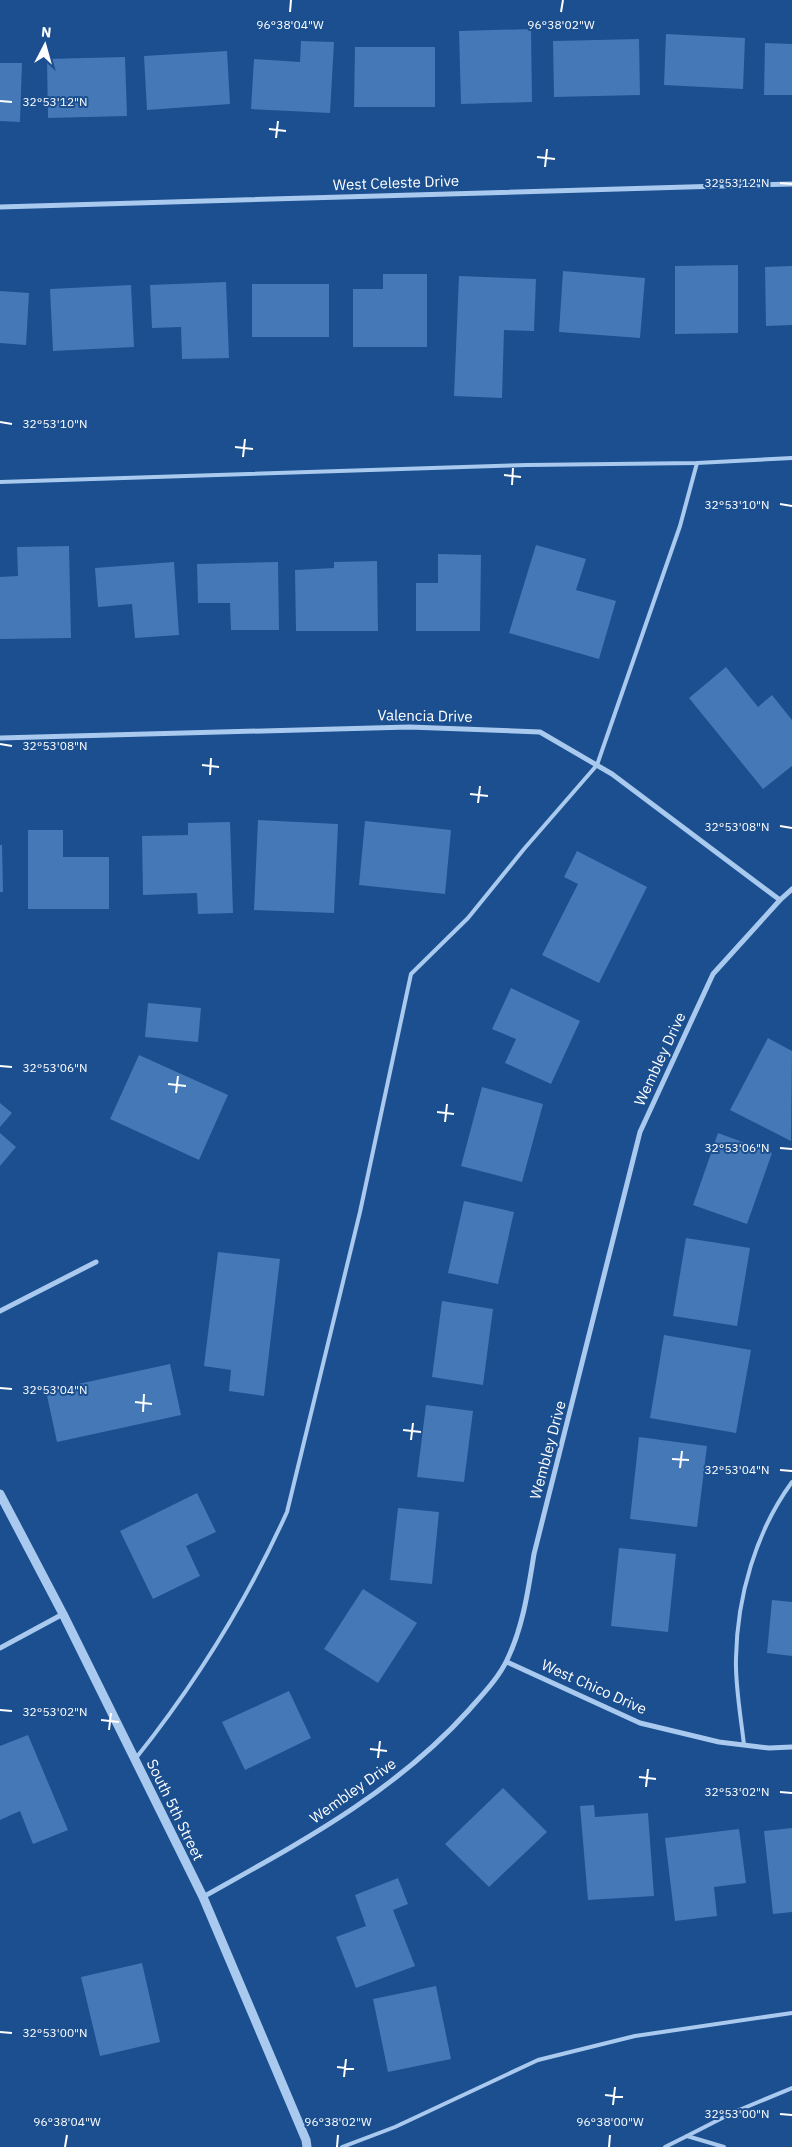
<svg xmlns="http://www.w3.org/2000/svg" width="792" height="2147" viewBox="0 0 792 2147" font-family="'IBM Plex Sans',sans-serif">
  <rect width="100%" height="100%" fill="#1b4f8f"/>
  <g fill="#4478b7">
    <path d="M531,29L532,102L461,104L459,31Z"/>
    <path d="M666,34L745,38L743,89L664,85Z"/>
    <path d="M639,39L640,95L554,97L553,41Z"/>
    <path d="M301,41L334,42L330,113L251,109L254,59L300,62Z"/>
    <path d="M765,43L792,44V95H764Z"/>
    <path d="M355,47H435V107H354Z"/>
    <path d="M227,51L230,104L147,110L144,56Z"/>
    <path d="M125,57L127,116L48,118L47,59Z"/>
    <path d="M0,63H22L20,122L0,121Z"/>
    <path d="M738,265V333L675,334V266Z"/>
    <path d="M792,266V325L766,326L765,267Z"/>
    <path d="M563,271L645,278L640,338L559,332Z"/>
    <path d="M383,274H427V347H353V289H383Z"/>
    <path d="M459,276L536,279L534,331L504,330L502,398L454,396Z"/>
    <path d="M226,282L229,358L182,359L181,327L152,328L150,285Z"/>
    <rect x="252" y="284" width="77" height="53"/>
    <path d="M131,285L134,347L53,351L50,289Z"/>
    <path d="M0,291L29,293L26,345L0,343Z"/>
    <path d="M536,545L586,559L576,590L616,601L599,659L509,633Z"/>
    <path d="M69,546L71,638L0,639V577L18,576L17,547Z"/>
    <path d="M438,554L481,555L480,631H416V583H438Z"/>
    <path d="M377,561L378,631H296L295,570L334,568V562Z"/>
    <path d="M174,562L179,635L135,638L132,604L98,607L95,568Z"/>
    <path d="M278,562L279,630H231L230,603H198L197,564Z"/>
    <path d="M726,667L758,707L772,695L792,720V766L763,789L689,698Z"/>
    <path d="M258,820L338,824L334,913L254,910Z"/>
    <path d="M365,821L451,830L445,894L359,885Z"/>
    <path d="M230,822L233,913L198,914L197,893L143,895L142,836L188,835V823Z"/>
    <path d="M28,830H63V857H109V909H28Z"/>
    <path d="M0,845H2L3,892H0Z"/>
    <path d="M577,851L647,887L599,983L542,955L578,884L564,877Z"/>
    <path d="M511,988L580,1021L551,1084L505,1063L516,1039L492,1029Z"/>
    <path d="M148,1003L201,1008L198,1042L145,1037Z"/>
    <path d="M768,1038L792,1051L791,1141L730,1110Z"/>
    <path d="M139,1055L228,1095L199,1160L110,1119Z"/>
    <path d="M482,1087L543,1104L522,1182L461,1166Z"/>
    <path d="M0,1103L12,1113L0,1127Z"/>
    <path d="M0,1133L16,1147L0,1166Z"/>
    <path d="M718,1133L772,1153L747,1224L693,1205Z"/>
    <path d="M464,1201L514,1212L498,1284L448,1273Z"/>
    <path d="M686,1238L750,1248L737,1326L673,1316Z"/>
    <path d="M218,1252L280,1259L264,1396L229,1391L231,1370L204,1366Z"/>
    <path d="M442,1301L493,1309L483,1385L432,1377Z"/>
    <path d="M664,1335L751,1350L736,1433L650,1418Z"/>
    <path d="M170,1364L181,1415L57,1442L46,1391Z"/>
    <path d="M426,1405L473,1411L464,1482L417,1477Z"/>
    <path d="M639,1437L707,1446L697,1527L630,1519Z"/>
    <path d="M197,1493L216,1532L186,1546L200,1576L153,1599L120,1531Z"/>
    <path d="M398,1508L439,1512L432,1584L390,1580Z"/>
    <path d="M619,1548L676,1554L668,1632L611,1626Z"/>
    <path d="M363,1589L417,1623L378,1683L324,1649Z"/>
    <path d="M772,1600L792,1602V1656L767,1653Z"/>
    <path d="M289,1691L311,1738L245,1770L222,1722Z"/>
    <path d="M28,1735L68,1830L33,1844L20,1811L0,1820V1746Z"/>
    <path d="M503,1788L547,1832L489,1887L445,1844Z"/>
    <path d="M594,1805L595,1817L648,1813L654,1896L588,1900L580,1806Z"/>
    <path d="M792,1828V1912L773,1914L764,1831Z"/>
    <path d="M739,1829L746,1883L714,1887L717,1916L675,1921L665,1838Z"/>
    <path d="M398,1878L408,1904L393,1910L415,1966L356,1988L336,1937L366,1926L355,1895Z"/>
    <path d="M142,1963L160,2042L100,2056L81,1977Z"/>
    <path d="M436,1986L451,2059L388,2072L373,1999Z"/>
  </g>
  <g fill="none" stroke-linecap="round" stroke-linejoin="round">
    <g stroke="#a9c9ee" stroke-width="4">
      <path d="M0,482L527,465L697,463L792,458"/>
      <path d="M744,1745C741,1717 735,1686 736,1658C737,1597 756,1531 792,1482"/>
      <path d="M136,1758C195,1684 248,1598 287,1512L360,1212L411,974L468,918L524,849L597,765L680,526L697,463"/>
      <path d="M687,2136L732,2113L792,2088"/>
      <path d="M342,2147L395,2127L538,2060L635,2036L792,2013"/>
      <path d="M665,2147L687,2136L724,2147"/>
    </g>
    <g stroke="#a9c9ee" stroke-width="5">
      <path d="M0,207L792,184"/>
      <path d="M0,738L409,727L540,732L612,774L780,900"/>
      <path d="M0,1311L96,1262"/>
      <path d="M0,1648L63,1614"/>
      <path d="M507,1662L640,1723L719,1742L769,1748L792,1747"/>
      <path d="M203,1897C299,1843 393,1794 468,1711C481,1696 498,1679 507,1660C523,1627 528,1591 534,1554L640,1132L713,974L780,900L792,889"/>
    </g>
    <path stroke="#a9c9ee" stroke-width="9" d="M0,1494L63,1614L203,1897L306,2140L307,2147"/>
  </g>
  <path fill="none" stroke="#fff" stroke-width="2" d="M290,12L291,0M561,12L563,0M0,101L12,102M269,129L286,131M276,138L278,121M537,157L555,159M545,167L547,149M780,183L792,184M0,422L12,424M235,447L253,449M243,457L245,439M504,475L521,477M512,485L513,468M780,504L792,506M0,744L12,746M202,765L219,767M210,775L211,758M470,794L488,796M478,803L480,786M780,826L792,828M0,1066L12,1067M168,1084L186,1086M176,1093L178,1076M437,1112L454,1114M445,1122L447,1104M780,1148L792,1149M0,1388L12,1389M135,1402L152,1404M143,1412L144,1394M403,1430L421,1432M411,1440L413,1423M672,1459L689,1460M680,1468L682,1451M780,1470L792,1471M0,1710L12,1711M101,1720L119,1722M109,1730L111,1713M370,1749L387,1751M378,1758L380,1741M639,1777L656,1779M646,1787L648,1769M780,1792L792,1793M0,2032L12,2033M337,2067L354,2069M344,2077L346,2059M605,2095L623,2097M613,2105L615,2087M780,2114L792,2115M65,2147L67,2135M337,2147L338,2135M609,2147L610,2135"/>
  <g text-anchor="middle" stroke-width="4" stroke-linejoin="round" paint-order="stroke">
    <g font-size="15" fill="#fff" stroke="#1b4f8f">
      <text transform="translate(396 183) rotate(-2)" y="5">West Celeste Drive</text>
      <text transform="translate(425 716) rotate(1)" y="5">Valencia Drive</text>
      <text transform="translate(660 1059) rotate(-65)" y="5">Wembley Drive</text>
      <text transform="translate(548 1450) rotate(-75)" y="5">Wembley Drive</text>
      <text transform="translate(594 1687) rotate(24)" y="5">West Chico Drive</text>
      <text transform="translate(353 1791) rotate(-35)" y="5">Wembley Drive</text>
      <text transform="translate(175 1810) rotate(64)" y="5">South 5th Street</text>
    </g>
  </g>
  <g font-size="12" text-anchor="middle" fill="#fff" stroke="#1b4f8f" stroke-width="4" stroke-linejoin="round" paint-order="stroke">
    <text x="290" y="29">96°38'04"W</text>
    <text x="561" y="29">96°38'02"W</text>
    <text x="55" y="106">32°53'12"N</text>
    <text x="737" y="187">32°53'12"N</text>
    <text x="55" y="428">32°53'10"N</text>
    <text x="737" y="509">32°53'10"N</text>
    <text x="55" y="750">32°53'08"N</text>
    <text x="737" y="831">32°53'08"N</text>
    <text x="55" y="1072">32°53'06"N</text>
    <text x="737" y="1152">32°53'06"N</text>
    <text x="55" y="1394">32°53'04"N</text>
    <text x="737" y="1474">32°53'04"N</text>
    <text x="55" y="1716">32°53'02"N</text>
    <text x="737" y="1796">32°53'02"N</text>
    <text x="55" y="2037">32°53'00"N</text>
    <text x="737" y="2118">32°53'00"N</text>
    <text x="67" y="2126">96°38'04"W</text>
    <text x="338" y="2126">96°38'02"W</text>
    <text x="610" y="2126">96°38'00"W</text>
  </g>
  <g transform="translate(45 45) rotate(6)" stroke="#1b4f8f" stroke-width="4" paint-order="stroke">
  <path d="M0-4L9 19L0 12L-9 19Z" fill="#ffffff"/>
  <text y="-8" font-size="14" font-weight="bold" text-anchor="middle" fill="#ffffff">N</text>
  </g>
</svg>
